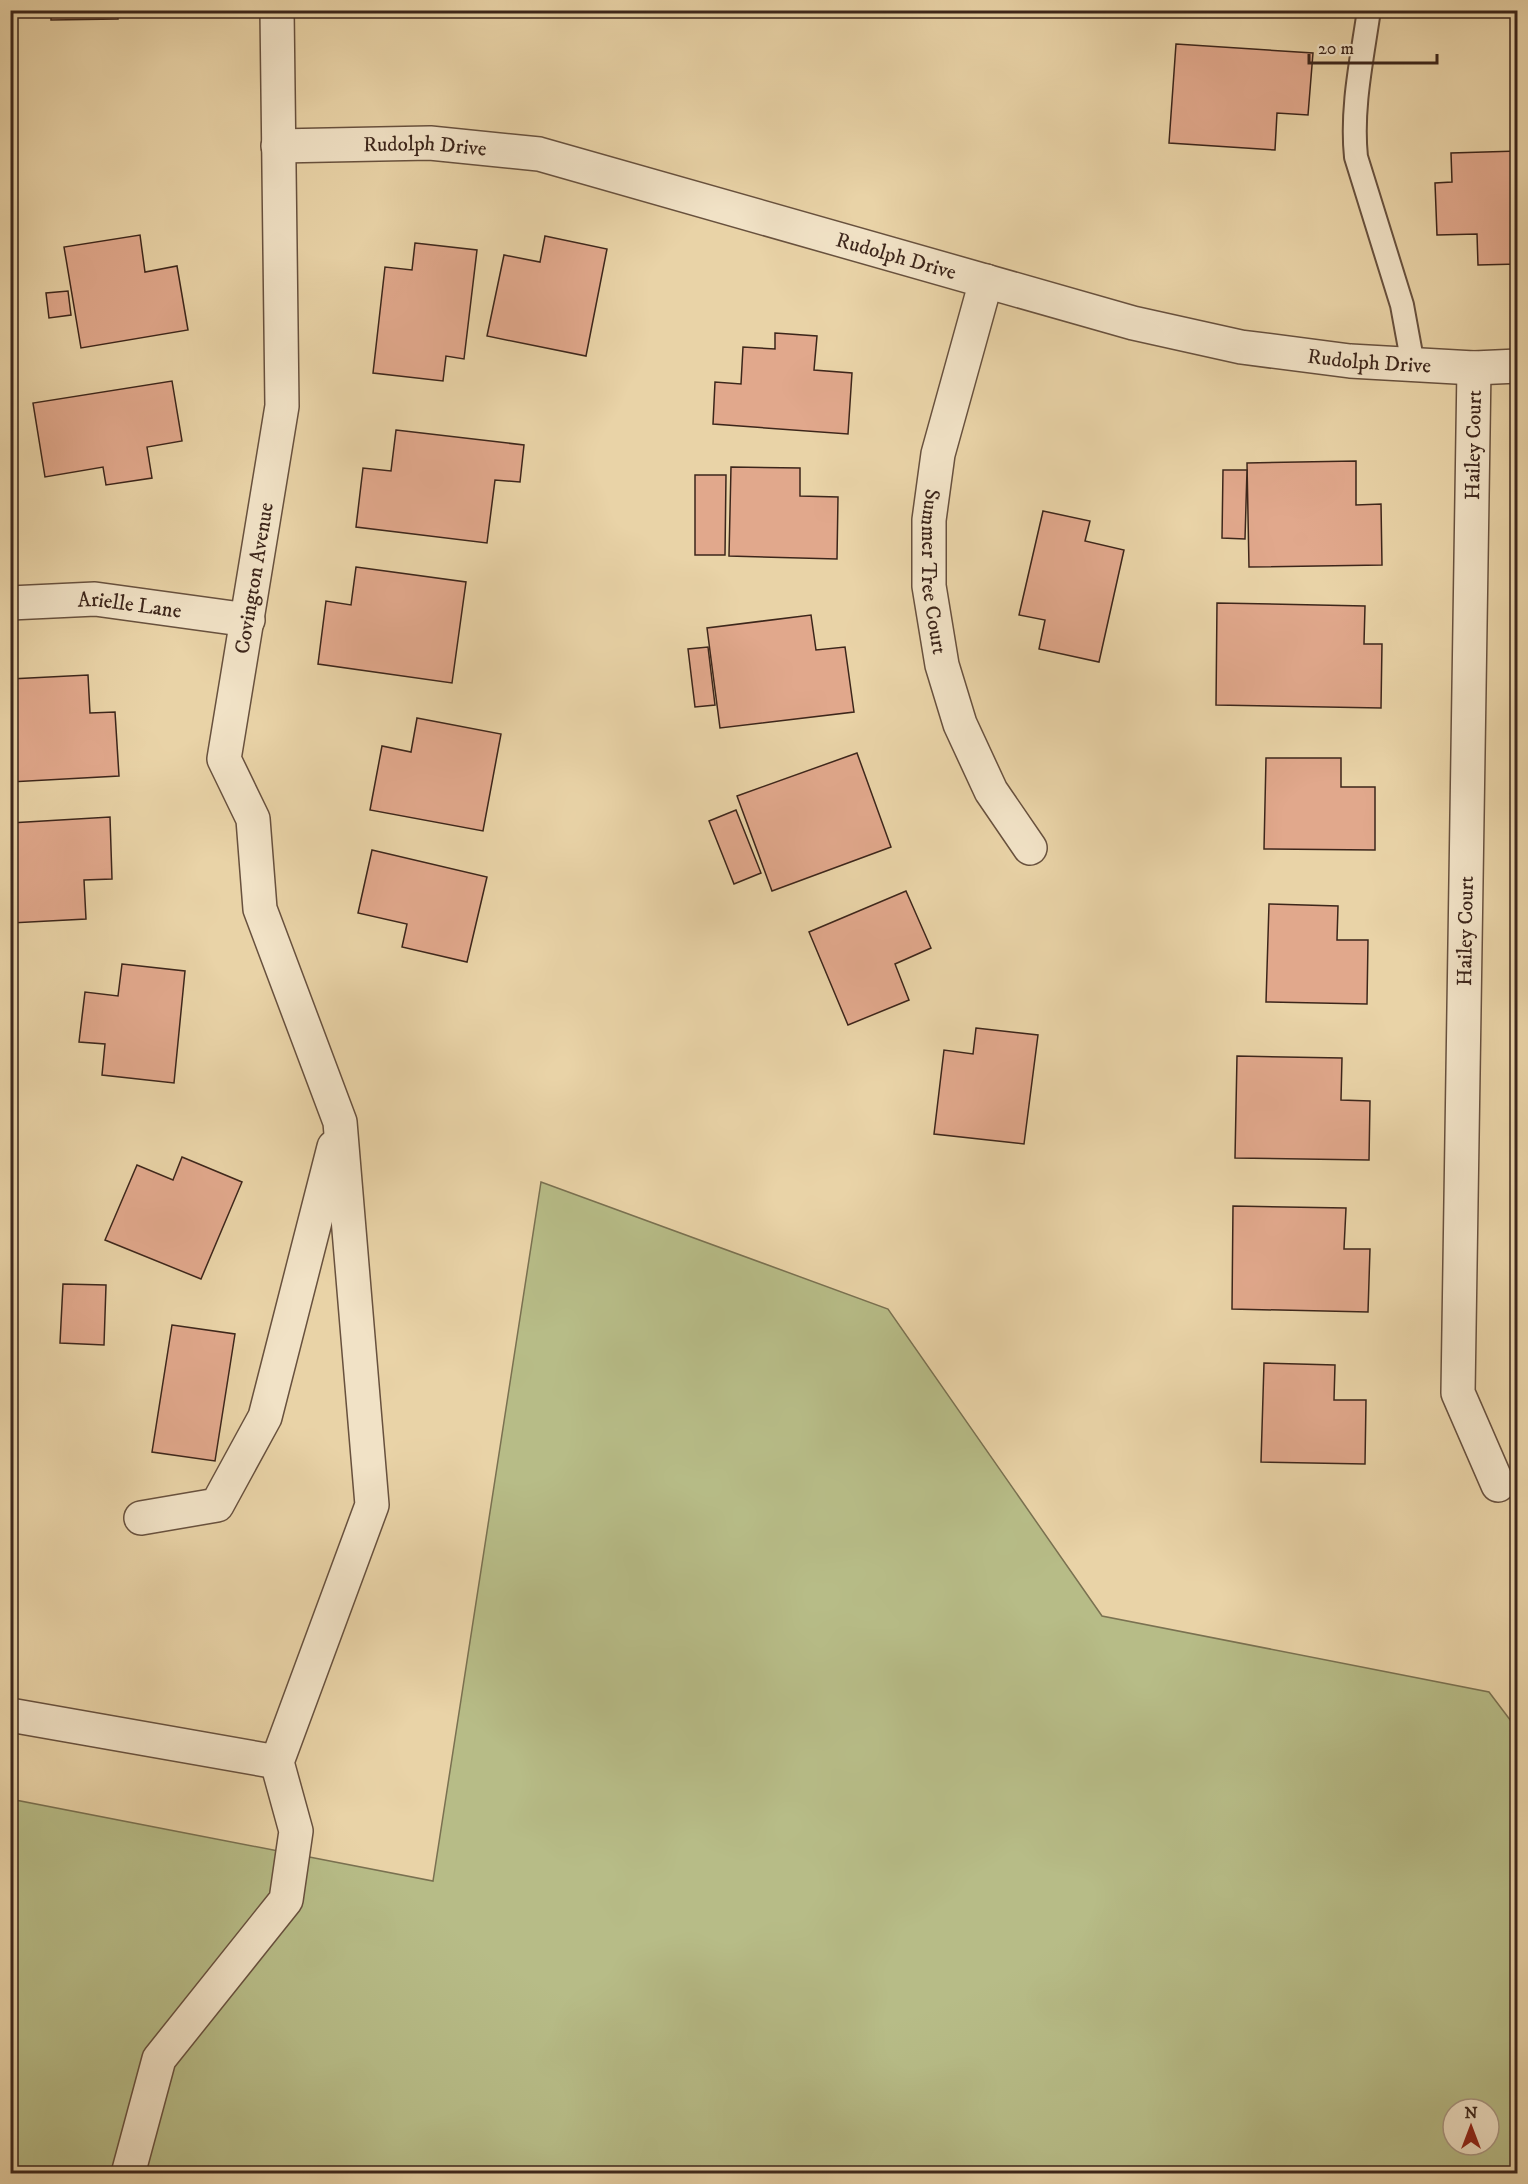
<svg xmlns="http://www.w3.org/2000/svg" width="1528" height="2184" viewBox="0 0 1528 2184" font-family="'IM FELL DW Pica',serif">
  <rect width="100%" height="100%" fill="#e9d3a7"/>
  <filter id="stains"><feTurbulence type="fractalNoise" baseFrequency=".00333" numOctaves="4"/><feColorMatrix values="0 0 0 0 .2 0 0 0 0 .09 0 0 0 0 .02 0 0 0 .5 -.17"/></filter>
  <radialGradient id="worn" r=".72"><stop offset=".6" stop-color="#630" stop-opacity="0"/><stop offset="1" stop-color="#630" stop-opacity=".3"/></radialGradient>
  <path fill="#b7bc87" stroke="#7a7151" stroke-width="1.5" fill-rule="evenodd" d="M541,1182L888,1309L1102,1616L1489,1692L1517,1729V2173H11L10,1799L433,1881ZM1453,2109H1489V2145H1453Z"/>
  <g fill="#e1a88c" stroke="#3d261b" stroke-width="1.5">
    <path d="M51,10H118V19L51,20Z"/>
    <path d="M1176,44L1313,53L1308,115L1277,113L1275,150L1169,143Z"/>
    <path d="M1518,151V264L1478,265L1477,234L1437,235L1435,183L1452,182L1451,153Z"/>
    <path d="M140,235L145,272L177,266L188,330L81,348L64,247Z"/>
    <path d="M545,236L607,249L586,356L487,336L504,255L540,262Z"/>
    <path d="M415,243L477,250L464,359L446,356L443,381L373,373L385,267L412,270Z"/>
    <path d="M68,291L71,315L49,318L46,293Z"/>
    <path d="M775,333L817,336L814,370L852,373L848,434L713,424L715,382L741,384L743,347L775,349Z"/>
    <path d="M172,381L182,441L147,447L152,478L106,485L103,467L45,477L33,403Z"/>
    <path d="M396,430L524,445L520,482L495,480L487,543L356,527L363,468L391,471Z"/>
    <path d="M1356,461V505L1381,504L1382,565L1249,567L1247,463Z"/>
    <path d="M731,467L800,468V496L838,497L837,559L729,556Z"/>
    <path d="M1223,470H1247L1245,539L1222,538Z"/>
    <path d="M695,475H726L725,555H695Z"/>
    <path d="M1043,511L1090,521L1085,541L1124,550L1099,662L1039,649L1045,620L1019,615Z"/>
    <path d="M356,567L466,582L452,683L318,664L326,601L351,605Z"/>
    <path d="M1217,603L1365,606L1364,644H1382L1381,708L1216,705Z"/>
    <path d="M811,615L816,650L845,647L854,712L720,728L707,628Z"/>
    <path d="M708,647L715,705L695,707L688,649Z"/>
    <path d="M88,675L90,713L115,712L119,776L10,782V679Z"/>
    <path d="M417,718L501,734L483,831L370,810L382,746L411,752Z"/>
    <path d="M857,753L891,847L772,891L737,796Z"/>
    <path d="M1266,758H1341V787H1375V850L1264,849Z"/>
    <path d="M736,810L761,873L734,884L709,821Z"/>
    <path d="M110,817L112,879L84,880L86,919L11,923L10,823Z"/>
    <path d="M372,850L487,877L467,962L402,947L407,924L358,913Z"/>
    <path d="M906,891L931,948L895,964L909,1000L848,1025L809,932Z"/>
    <path d="M1269,904L1338,906L1337,940H1368L1367,1004L1266,1002Z"/>
    <path d="M122,964L185,971L174,1083L102,1075L105,1044L79,1042L85,992L118,996Z"/>
    <path d="M976,1028L1038,1035L1024,1144L934,1134L944,1050L973,1054Z"/>
    <path d="M1237,1056L1342,1058L1341,1100L1370,1101L1369,1160L1235,1158Z"/>
    <path d="M182,1157L242,1182L201,1279L105,1240L137,1165L173,1180Z"/>
    <path d="M1233,1206L1346,1208L1344,1249H1370L1368,1312L1232,1309Z"/>
    <path d="M63,1284L106,1285L104,1345L60,1343Z"/>
    <path d="M172,1325L235,1334L215,1461L152,1452Z"/>
    <path d="M1264,1363L1335,1365L1334,1400H1366L1365,1464L1261,1462Z"/>
  </g>
  <g fill="none" stroke-linecap="round" stroke-linejoin="round">
    <defs>
      <path id="lane" d="M1369,10C1362,59 1351,108 1356,157L1402,305L1413,365"/>
      <g id="street">
        <path id="s1" d="M278,146L430,143L539,154L1133,323L1241,347L1350,361L1474,368L1518,366"/>
        <path id="s2" d="M986,281L938,454L929,520V586L942,665L960,724L991,791L1030,848"/>
        <path d="M1474,368L1458,1393L1498,1485"/>
        <path id="s3" d="M10,603L95,599L248,620"/>
        <path d="M141,1518L217,1505L265,1417L334,1147"/>
        <path d="M10,1715L277,1762"/>
        <path id="s4" d="M128,2174L159,2059L286,1900L296,1831L277,1762L372,1505L340,1122L260,909L253,819L224,759L282,406L277,10"/>
      </g>
    </defs>
    <use href="#lane" stroke="#68513e" stroke-width="26"/>
    <use href="#street" stroke="#68513e" stroke-width="36"/>
    <use href="#lane" stroke="#f1e2c6" stroke-width="22"/>
    <use href="#street" stroke="#f1e2c6" stroke-width="33"/>
  </g>
  <g text-anchor="middle" stroke-width="6" stroke-linejoin="round" paint-order="stroke">
    <g font-size="21" fill="#3d261b" stroke="#f1e2c6">
      <text dy="7" stroke="none"><textPath href="#s1" startOffset="147">Rudolph Drive</textPath></text>
      <text dy="7" stroke="none"><textPath href="#s1" startOffset="633">Rudolph Drive</textPath></text>
      <text dy="7" stroke="none"><textPath href="#s1" startOffset="1119">Rudolph Drive</textPath></text>
      <text transform="translate(1473 445) rotate(-89)" y="7">Hailey Court</text>
      <text dy="7" stroke="none"><textPath href="#s2" startOffset="298">Summer Tree Court</textPath></text>
      <text dy="7" stroke="none"><textPath href="#s4" startOffset="1690">Covington Avenue</textPath></text>
      <text dy="7" stroke="none"><textPath href="#s3" startOffset="120">Arielle Lane</textPath></text>
      <text transform="translate(1465 931) rotate(-89)" y="7">Hailey Court</text>
    </g>
  </g>
  <rect width="1528" height="2184" fill="none" stroke="#e9d3a7" stroke-width="36"/>
  <rect x="12" y="12" width="1504" height="2160" fill="none" stroke="#3d261b" stroke-width="3"/>
  <rect x="18" y="18" width="1492" height="2148" fill="none" stroke="#3d261b" stroke-width="1.5"/>
  <g transform="translate(1471 2127)"><circle r="28" fill="#f1e2c6" stroke="#a99782" stroke-width="1.5"/>
  <path d="M0-4.5L10 22L0 15L-10 22Z" fill="#8f2418"/>
  <text y="-9" font-size="16" font-weight="bold" text-anchor="middle" fill="#3d261b">N</text>
  </g>
  <path d="M1309 54v9h128v-9" fill="none" stroke="#3d261b" stroke-width="3"/>
  <text x="1318" y="54" font-size="18" fill="#3d261b" stroke="#f1e2c6" stroke-width="4.5" paint-order="stroke">20 m</text>
  <rect width="100%" height="100%" filter="url(#stains)"/>
  <rect width="100%" height="100%" fill="url(#worn)"/>
</svg>
